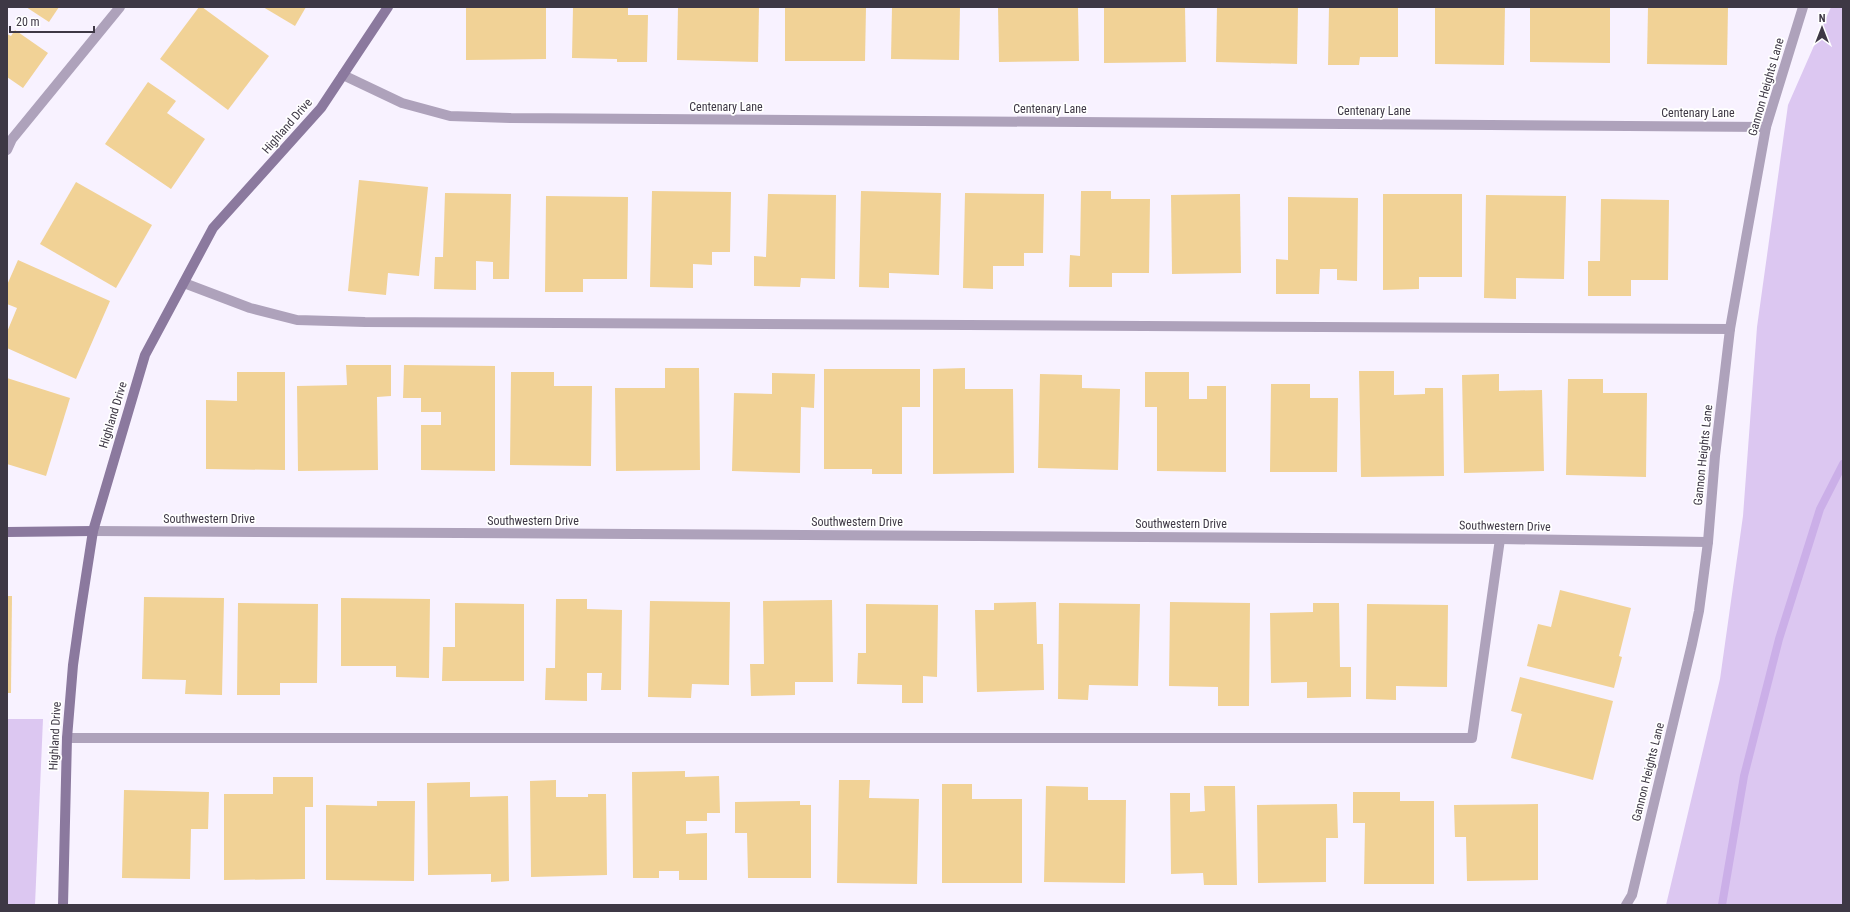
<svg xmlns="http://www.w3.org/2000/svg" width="1850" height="912" viewBox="0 0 1850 912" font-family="'Roboto Condensed',sans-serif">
  <rect width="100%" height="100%" fill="#f8f2ff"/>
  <g fill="#dcc7f1">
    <path d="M1831,7H1843V905H1666L1720,679L1743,516L1757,327L1788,105Z"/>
    <path d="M7,719H43L35,905H7Z"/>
  </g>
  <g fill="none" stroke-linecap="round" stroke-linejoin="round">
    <path stroke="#cbafe8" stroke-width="8" d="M1722,905L1744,776L1779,639L1820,509L1843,464"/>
  </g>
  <g fill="#f1d296">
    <path d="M26,7H59L49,22Z"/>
    <path d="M199,7H202L269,56L228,110L160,59Z"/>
    <path d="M263,7H306L295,26Z"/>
    <path d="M466,7H546V59L466,60Z"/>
    <path d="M573,7H628V15H648L647,62H617V59L572,58Z"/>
    <path d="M678,7H759L758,62L677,60Z"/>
    <path d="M785,7H866L865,61H785Z"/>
    <path d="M892,7H960L959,60L891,59Z"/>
    <path d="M998,7H1078L1079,61L999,62Z"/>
    <path d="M1104,7H1185L1186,62L1104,63Z"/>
    <path d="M1217,7H1298L1297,64L1216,62Z"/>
    <path d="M1329,7H1398V57H1360L1359,65H1328Z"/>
    <path d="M1435,7H1505L1504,65L1435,64Z"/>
    <path d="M1530,7H1610V63L1530,62Z"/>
    <path d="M1648,7H1728L1727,65L1647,64Z"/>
    <path d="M15,30L48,53L23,88L7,77V34L11,36Z"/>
    <path d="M148,82L176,101L167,113L205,139L171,189L105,144Z"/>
    <path d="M359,180L428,187L419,276L388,273L386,295L348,291Z"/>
    <path d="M76,182L152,225L116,288L40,244Z"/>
    <path d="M652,191L731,192L730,252H712V265L693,264V288L650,287Z"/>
    <path d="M861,191L941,193L939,275L889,273V288L859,287Z"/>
    <path d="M1081,191H1111V199H1150L1149,273H1112V287H1069L1070,255L1080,256Z"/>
    <path d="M445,193L511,194L509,279H493V262L476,261V290L434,289L435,257H443Z"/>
    <path d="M965,193L1044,194L1043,253H1024V266H993V289L963,288Z"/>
    <path d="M768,194L836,195L835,279L801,278L800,287L754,286V256L766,257Z"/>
    <path d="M1240,194L1241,273L1172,274L1171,195Z"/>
    <path d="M1383,194H1462V277H1419V289L1383,290Z"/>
    <path d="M1486,195L1566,196L1564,279L1516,278V299L1484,298Z"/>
    <path d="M546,196L628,197L627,279H583V292H545Z"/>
    <path d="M1288,197L1358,198L1357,281L1337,280V269H1320L1319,294H1276V259L1288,260Z"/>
    <path d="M1601,199L1669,200L1668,280H1631V296H1588V261H1600Z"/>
    <path d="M18,260L110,301L76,379L7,348V332L17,308L7,304V285Z"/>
    <path d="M346,365H391V396L377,397L378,470L298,471L297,386L347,385Z"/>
    <path d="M404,365L495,366V471L421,470V425H441V412H421V398H403Z"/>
    <path d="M665,368H699L700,470L616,471L615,388H665Z"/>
    <path d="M965,368V389H1013L1014,473L933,474V369Z"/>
    <path d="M824,369H920V407H902V474H872V469H824Z"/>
    <path d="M1359,371H1394V395L1425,394V388H1443L1444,476L1361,477Z"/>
    <path d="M237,372H285V470L206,469V400L237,401Z"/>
    <path d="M511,372H554V386H592L591,466L510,465Z"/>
    <path d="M1145,372H1189V399H1207V386H1226V472L1157,471V407H1145Z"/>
    <path d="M772,373L815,374L814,408L801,407L800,473L732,471L734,393L772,394Z"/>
    <path d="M1040,374L1082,375V388L1120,389L1118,470L1038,468Z"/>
    <path d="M1499,374V391L1542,390L1544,471L1464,473L1462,375Z"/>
    <path d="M7,378L70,398L46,476L7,464Z"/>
    <path d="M1568,379H1603V393H1647L1646,477L1566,475Z"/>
    <path d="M1271,384H1310V398H1338L1337,472H1270Z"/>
    <path d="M1560,590L1631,608L1619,656L1622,657L1614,688L1527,666L1538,624L1551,627Z"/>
    <path d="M7,596H12L11,693H7Z"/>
    <path d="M144,597L224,598L222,695L185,694L186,680L142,679Z"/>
    <path d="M341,598L430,599L429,678L396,677V666H341Z"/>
    <path d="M556,599H587V609L622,610L621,690H601L602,673H587V701L545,700L546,668H555Z"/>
    <path d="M832,600L833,682H795V695L751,696L750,664H764L763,601Z"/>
    <path d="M650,601L730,602L729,685L692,684L691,698L648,697Z"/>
    <path d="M1036,602L1037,644H1043L1044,690L977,692L975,610H994V603Z"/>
    <path d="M1170,602L1250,603L1249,706H1218V687L1169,686Z"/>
    <path d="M238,603L318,604L317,683H280V695H237Z"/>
    <path d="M455,603L524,604V681H442L443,647H455Z"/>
    <path d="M1059,603L1140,604L1138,686L1089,685L1088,700L1058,699Z"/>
    <path d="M1313,603H1339L1340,667H1351V697L1307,698V682L1271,683L1270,613L1313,612Z"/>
    <path d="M866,604L938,605L937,677L923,676V703H902V685L857,684L858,653H866Z"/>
    <path d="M1367,604L1448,605L1447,687L1396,686V700L1366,699Z"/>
    <path d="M1520,677L1613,701L1593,780L1511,758L1522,714L1511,711Z"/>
    <path d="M685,771V777L719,776L720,813H707V821H686V834L707,833V880H679V871H659V878H633L632,772Z"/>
    <path d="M273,777H313V807H305V879L224,880V794H273Z"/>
    <path d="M556,780V797H588V794H606L607,875L531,877L530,781Z"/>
    <path d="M839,780H870L869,798L919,799L917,884L837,883Z"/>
    <path d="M470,782V797L508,796L509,881L491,882V874L428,875L427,783Z"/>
    <path d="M942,784H972V799H1022V883H942Z"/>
    <path d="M1046,786L1088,787V800H1126L1125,883L1044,882Z"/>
    <path d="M1204,786H1235L1237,885H1204L1203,873L1171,874L1170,793H1190V812L1205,811Z"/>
    <path d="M124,790L209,792L208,829H191L190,879L122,878Z"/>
    <path d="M1353,792H1400V801H1434V884H1364L1365,823H1353Z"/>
    <path d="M377,801H415L414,881L326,880V805L377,806Z"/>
    <path d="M800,801V805H811V878H748L747,833H735V802Z"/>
    <path d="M1337,804L1338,838H1326V882L1258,883L1257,805Z"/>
    <path d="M1538,804V880L1467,881L1466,837H1455L1454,805Z"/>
  </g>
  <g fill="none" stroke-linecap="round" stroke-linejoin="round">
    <g stroke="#aea2bb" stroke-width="10">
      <path d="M7,150L12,139L120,7"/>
      <path d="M184,283L250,308L297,320L365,322L1730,329"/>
      <path d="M67,738H1472L1500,539"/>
    </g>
    <g stroke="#aea2bb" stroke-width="10">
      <path d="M343,75L402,103L450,116L511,118L1766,127"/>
      <path d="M93,531L1500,539L1708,542"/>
      <path d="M1626,905L1632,895L1692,644L1699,611L1708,542L1715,456L1730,329L1746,238L1766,127L1803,7"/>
    </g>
    <g stroke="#8b799e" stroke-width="10">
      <path d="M7,532L93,531"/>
      <path d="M63,905L67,738L73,665L80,615L93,531L145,355L213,228L321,108L388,7"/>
    </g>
  </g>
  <g text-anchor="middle" stroke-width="3.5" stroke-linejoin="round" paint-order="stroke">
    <g font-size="12" fill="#3e3845" stroke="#fff">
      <text transform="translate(1766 87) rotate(-74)" y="4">Gannon Heights Lane</text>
      <text x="726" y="111">Centenary Lane</text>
      <text x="1050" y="113">Centenary Lane</text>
      <text x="1374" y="115">Centenary Lane</text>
      <text x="1698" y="117">Centenary Lane</text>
      <text transform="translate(287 126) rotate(-49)" y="4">Highland Drive</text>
      <text transform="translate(113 415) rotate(-73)" y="4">Highland Drive</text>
      <text transform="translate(1703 455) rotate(-84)" y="4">Gannon Heights Lane</text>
      <text x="209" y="523">Southwestern Drive</text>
      <text x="533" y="525">Southwestern Drive</text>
      <text x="857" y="526">Southwestern Drive</text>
      <text x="1181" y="528">Southwestern Drive</text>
      <text transform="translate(1505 526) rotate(1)" y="4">Southwestern Drive</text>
      <text transform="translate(55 736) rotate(-87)" y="4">Highland Drive</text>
      <text transform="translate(1648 772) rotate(-76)" y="4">Gannon Heights Lane</text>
    </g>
  </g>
  <rect width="1850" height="912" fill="none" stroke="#3e3845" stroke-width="16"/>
  <g transform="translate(1822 28)" stroke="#ffffff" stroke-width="3" paint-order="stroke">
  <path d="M0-3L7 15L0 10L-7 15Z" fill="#3e3845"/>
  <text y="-6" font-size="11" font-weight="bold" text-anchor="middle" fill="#3e3845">N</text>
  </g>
  <path d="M10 26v6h84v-6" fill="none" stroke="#3e3845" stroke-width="2"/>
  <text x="16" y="26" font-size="12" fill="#3e3845" stroke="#ffffff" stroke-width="3" paint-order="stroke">20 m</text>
</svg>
